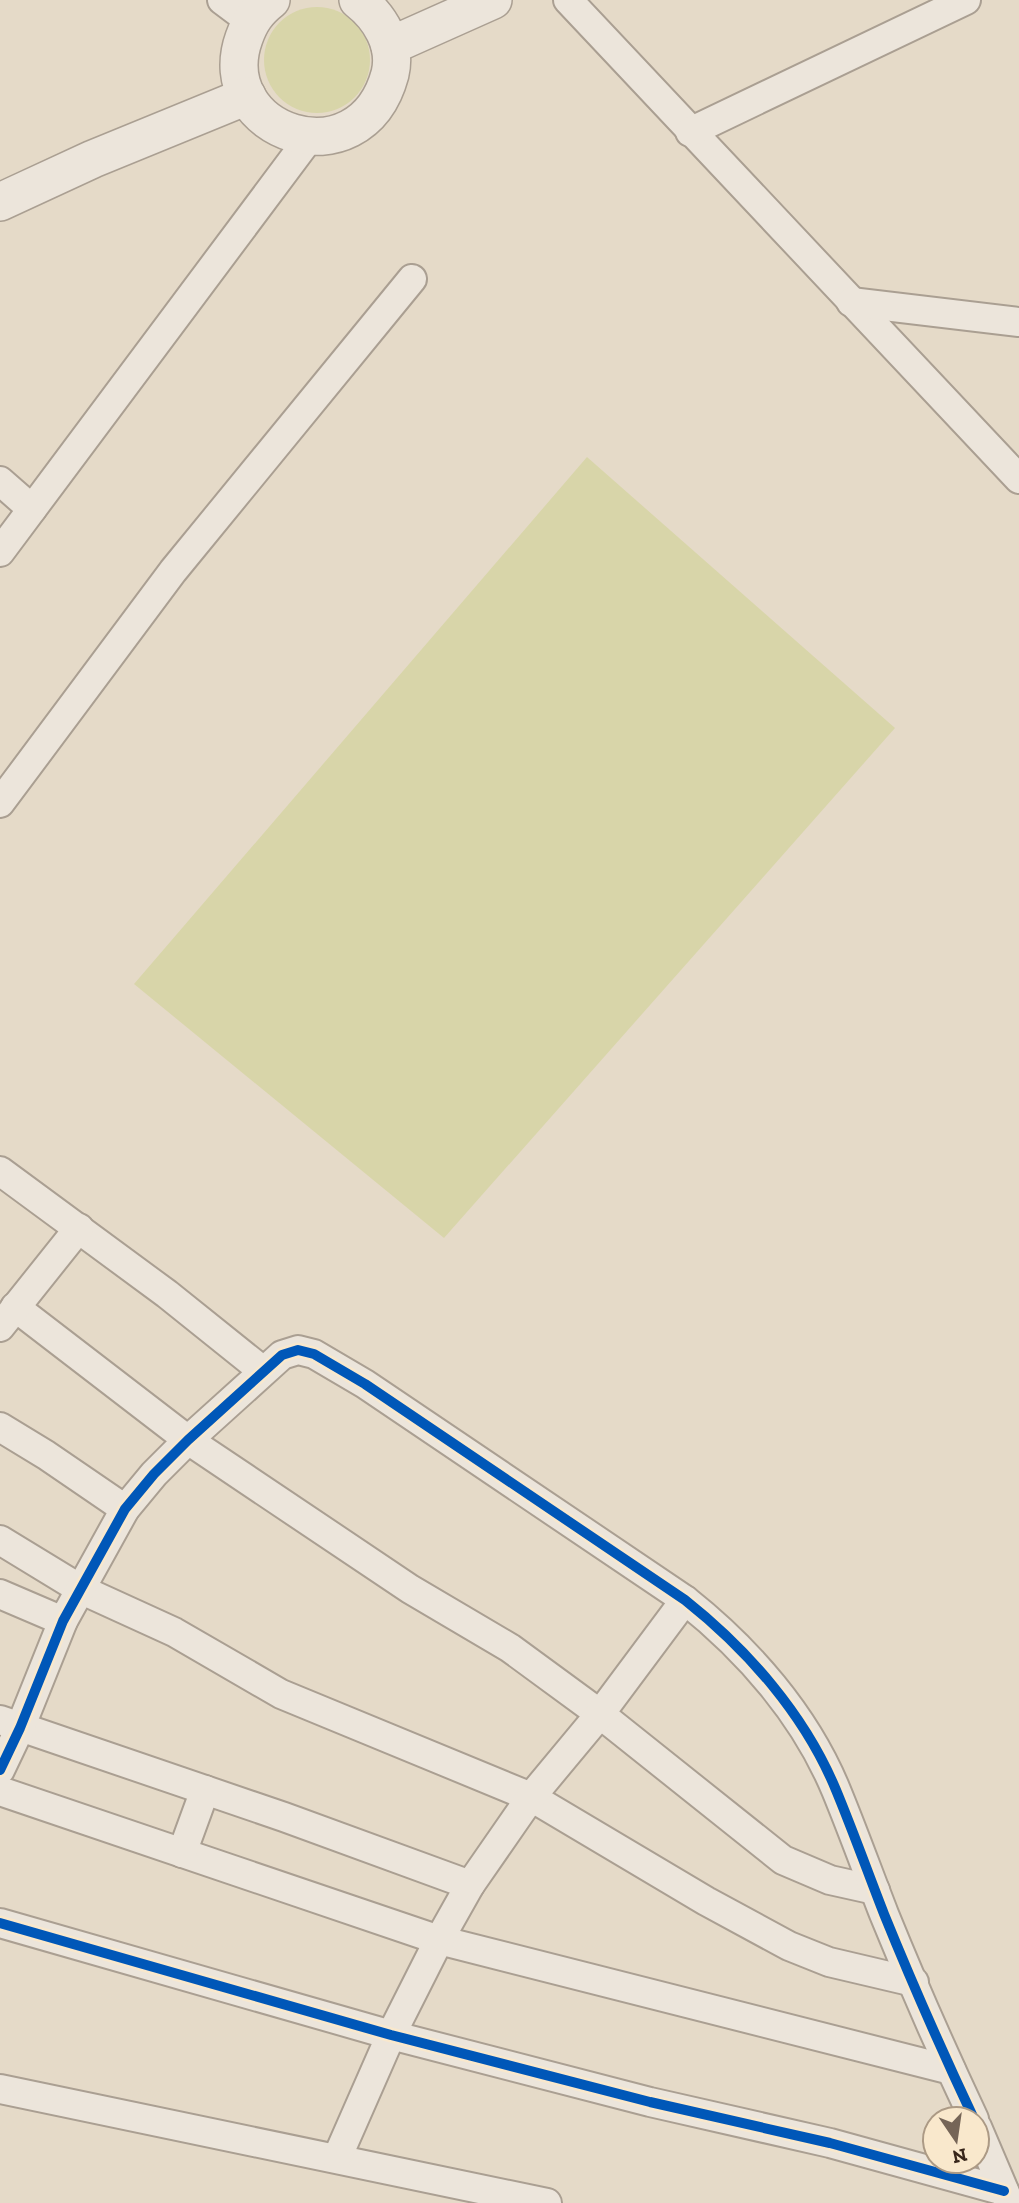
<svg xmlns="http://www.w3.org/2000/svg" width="1019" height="2203" viewBox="0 0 1019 2203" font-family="'Zilla Slab',serif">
  <rect width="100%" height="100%" fill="#e5dac8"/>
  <g fill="#d8d5a9">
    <circle cx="317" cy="60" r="53"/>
    <path d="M587,457L895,728L444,1238L134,984Z"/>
  </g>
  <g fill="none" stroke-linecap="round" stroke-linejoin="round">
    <defs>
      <g id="minor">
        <path d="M222,0L250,21"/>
        <path d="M568,0L1019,479"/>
        <path d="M690,132L966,0"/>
        <path d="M851,302L1019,322"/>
        <path d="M0,481L32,509"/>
        <path d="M0,552L310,137"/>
        <path d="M0,803L173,571L412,279"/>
        <path d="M0,1171L167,1294L263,1371"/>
        <path d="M15,1307L188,1440L410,1589L510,1648L600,1714L783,1860L830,1880L875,1890"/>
        <path d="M0,1327L79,1228"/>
        <path d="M0,1427L46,1455L125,1509"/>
        <path d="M0,1540L82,1590L174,1632L281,1694L531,1797L706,1901L789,1946L829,1962L914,1982"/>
        <path d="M0,1594L63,1621"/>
        <path d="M0,1720L284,1817L470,1885"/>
        <path d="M0,1770L20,1728L63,1621L125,1509L154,1474L188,1440L282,1355L298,1350L314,1354L365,1384L685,1600C748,1650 805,1715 836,1790C853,1831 868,1873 884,1914C912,1983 942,2051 974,2119"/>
        <path d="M0,1791L439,1940L951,2070"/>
        <path d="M182,1853L205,1790"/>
        <path d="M0,1923L391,2035L650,2102L830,2143L1004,2191"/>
        <path d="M0,2089L547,2203"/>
        <path d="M977,2127L1009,2202"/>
        <path d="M337,2158L391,2035L439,1940L470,1885L531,1797L600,1714L685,1600"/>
      </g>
      <g id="tertiary">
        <path d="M271,0C257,11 250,21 244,38C210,132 360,185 390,74C397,45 380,17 358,0"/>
        <path d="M390,46L493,0"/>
        <path d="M0,202L93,159L247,96"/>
      </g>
    </defs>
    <use href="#minor" stroke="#aa9f92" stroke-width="32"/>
    <use href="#tertiary" stroke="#aa9f92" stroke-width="40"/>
    <use href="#minor" stroke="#ece5db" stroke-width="28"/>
    <use href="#tertiary" stroke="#ece5db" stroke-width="37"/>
    <defs>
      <g id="cycleway">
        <path d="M0,1770L20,1728L63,1621L125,1509L154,1474L188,1440L282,1355L298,1350L314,1354L365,1384L685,1600C748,1650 805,1715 836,1790C853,1831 868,1873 884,1914C912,1983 942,2051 974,2119"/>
        <path d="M0,1923L391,2035L650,2102L830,2143L1004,2191"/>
      </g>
    </defs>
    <use href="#cycleway" stroke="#f9e8cc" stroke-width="15"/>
    <use href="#cycleway" stroke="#0057b8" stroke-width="10"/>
  </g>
  <g transform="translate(956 2140) rotate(167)"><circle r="33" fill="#f9e8cc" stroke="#ac9a85" stroke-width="2"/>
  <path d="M0-5L12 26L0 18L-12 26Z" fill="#756557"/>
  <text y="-10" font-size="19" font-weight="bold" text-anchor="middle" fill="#38261a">N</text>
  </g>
</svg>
